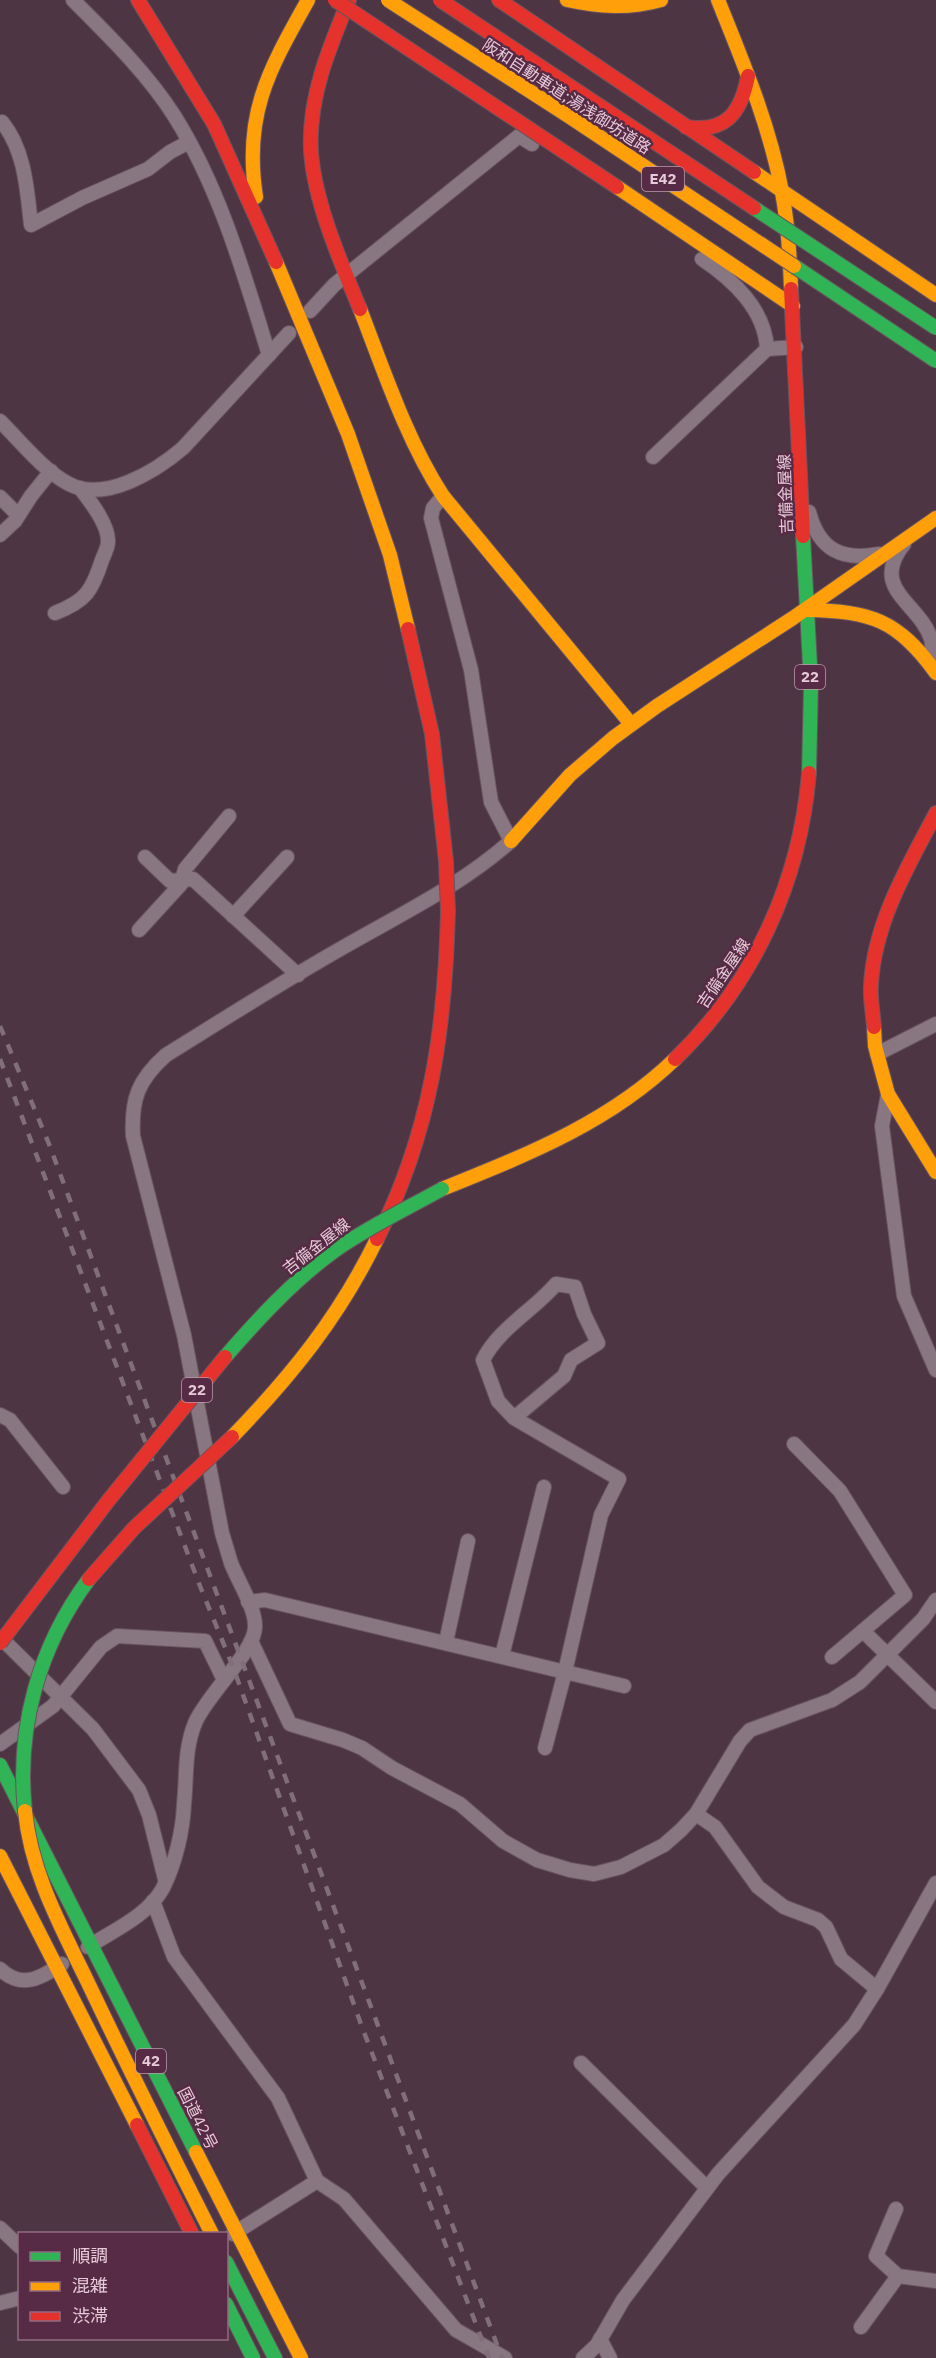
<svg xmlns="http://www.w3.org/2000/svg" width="936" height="2358" viewBox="0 0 936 2358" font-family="'IBM Plex Sans','Noto Sans JP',sans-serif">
  <rect width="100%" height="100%" fill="#4d3543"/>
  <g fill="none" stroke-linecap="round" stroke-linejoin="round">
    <defs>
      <g id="street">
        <path d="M73,0C109,36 148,74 175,117C220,189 244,274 269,355"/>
        <path d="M2,122C25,150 27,190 31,225L82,198L148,169L170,152L189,142"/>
        <path d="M702,259C733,280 765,309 767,349L796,347"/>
        <path d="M310,311L334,285L519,136L532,144"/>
        <path d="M0,421C20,441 44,471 69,484C105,503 156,471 183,448L289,333"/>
        <path d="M653,457L767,349"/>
        <path d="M0,497L18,515"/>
        <path d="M809,512C819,550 842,561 879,554"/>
        <path d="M0,535L15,521L31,496L51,471"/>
        <path d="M904,544C868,589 920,603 931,639C933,646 931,655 929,662"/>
        <path d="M55,613C86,601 92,591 102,560C104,555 108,547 108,542C109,525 90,501 80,488"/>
        <path d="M145,857L170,881L193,879L298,975"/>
        <path d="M233,916L287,857"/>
        <path d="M139,930L181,884L185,869L229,816"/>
        <path d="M877,1054L936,1024"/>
        <path d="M888,1094L882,1126L904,1296L936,1370"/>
        <path d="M0,1415L10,1420L63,1487"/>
        <path d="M794,1444L840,1491L905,1595L832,1657"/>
        <path d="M248,1602L265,1600L565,1672L601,1515L619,1479L514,1418L498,1401L483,1360C498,1329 534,1310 556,1284L575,1287L584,1314L598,1343L571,1360L564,1376L514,1418"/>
        <path d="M863,1631L936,1702"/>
        <path d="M0,1637L93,1729L139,1790L149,1815L165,1879"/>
        <path d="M251,1641L290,1724L343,1740L362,1748L392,1768L460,1804L503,1841L537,1860L570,1870L594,1874L621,1867L664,1845L681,1830L696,1814L740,1741L750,1730L832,1700L860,1682L923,1619L936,1600"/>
        <path d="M446,1642L468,1541"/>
        <path d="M502,1656L544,1487"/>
        <path d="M0,1744L53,1706L101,1647L117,1636L205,1641L224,1680"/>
        <path d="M545,1748L565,1672L624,1686"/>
        <path d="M696,1814L715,1827L758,1887L784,1907L818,1920L826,1927L841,1959L877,1989"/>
        <path d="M153,1901L174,1957L278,2098L317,2181L233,2234"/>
        <path d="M88,1947C112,1931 148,1916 163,1888C175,1864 183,1831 184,1804C187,1776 184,1750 195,1723C206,1696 255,1651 255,1627C256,1609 238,1581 231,1563C228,1553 225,1543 222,1533L184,1335L133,1136C131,1099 138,1080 166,1055C224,1019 282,982 342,948C401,914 460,886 511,841L491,802L471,670L431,518L433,508L443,496"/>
        <path d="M0,1969C22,1990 40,1978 62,1964"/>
        <path d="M581,2063L707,2188"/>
        <path d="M317,2181L344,2199L456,2330L505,2358"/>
        <path d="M896,2209L876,2256L898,2276L936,2281"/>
        <path d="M0,2228L20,2247"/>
        <path d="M0,2303L20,2298"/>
        <path d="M861,2327L898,2276"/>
        <path d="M600,2339L610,2358"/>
        <path d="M583,2358L597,2345L623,2300L718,2174L854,2025L877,1989L936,1883"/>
      </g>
      <g id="fast">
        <path d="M803,536L811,684L809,773"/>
        <path d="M0,1765L196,2152"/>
        <path d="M226,2262L275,2358"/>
        <path d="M226,2304L253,2358"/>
      </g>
      <g id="slow">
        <path d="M567,0C599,7 629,9 661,0"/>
        <path d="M718,0C743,62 770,126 782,192C788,224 790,256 791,289"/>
        <path d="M754,172L936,295"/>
        <path d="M617,187L793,306"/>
        <path d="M256,197C243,114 269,70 308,0"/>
        <path d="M276,262L348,434L390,555L408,629"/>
        <path d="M360,309C384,371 407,441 443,496L631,724"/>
        <path d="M807,610C871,611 898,620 936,673"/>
        <path d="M511,841L570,775L613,738L657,706L793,618L936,518"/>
        <path d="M874,1027L875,1046L888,1094L936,1172"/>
        <path d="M442,1189C526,1155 609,1123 675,1059"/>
        <path d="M232,1437C292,1375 339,1317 377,1239"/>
        <path d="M0,1856L137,2125"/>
        <path d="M196,2152L301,2358"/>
      </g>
      <g id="jam">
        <path d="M138,0L214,124L276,262"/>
        <path d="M349,0C329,48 308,98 311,151C314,201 341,263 360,309"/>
        <path d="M499,0L754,172"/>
        <path d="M686,127C726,133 741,113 748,76"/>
        <path d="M791,289L803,536"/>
        <path d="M408,629L432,734L446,861"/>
        <path d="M874,1027C873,1013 870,999 871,985C874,923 908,866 936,813"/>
        <path d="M675,1059C754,983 800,882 809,773"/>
        <path d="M377,1239C431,1131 445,1031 448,911"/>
        <path d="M137,2125L192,2234"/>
      </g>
    </defs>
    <use href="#street" stroke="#68535f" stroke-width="16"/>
    <use href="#fast" stroke="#68535f" stroke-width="16"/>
    <use href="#slow" stroke="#68535f" stroke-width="16"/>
    <use href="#jam" stroke="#68535f" stroke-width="16"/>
    <use href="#street" stroke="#887680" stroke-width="14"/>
    <use href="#fast" stroke="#30b455" stroke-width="14"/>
    <use href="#slow" stroke="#ff9f0a" stroke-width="14"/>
    <use href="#jam" stroke="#e5322d" stroke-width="14"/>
    <g stroke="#806e79" stroke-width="4.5" stroke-dasharray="10 10" stroke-linecap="butt">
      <path d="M0,1026L49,1144L502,2358"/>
      <path d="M0,1059L200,1586L233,1667L362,2027L489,2358"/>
    </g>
    <defs>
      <g id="fast-bridge">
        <path d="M754,208L936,328"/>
        <path d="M794,266L936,361"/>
        <path d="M225,1357C258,1319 293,1281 334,1251C368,1227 406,1209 442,1189"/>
        <path d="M25,1811C16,1728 39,1646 89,1579"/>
      </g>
      <g id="slow-bridge">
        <path d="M388,0L567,115L794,266"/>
        <path d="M25,1811C31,1875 64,1932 91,1989C130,2071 171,2153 212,2234"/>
      </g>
      <g id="jam-bridge">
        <path d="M335,0L617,187"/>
        <path d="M440,0L754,208"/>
        <path d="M446,861L448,911"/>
        <path d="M89,1579L134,1528L232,1437"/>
        <path d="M0,1643L108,1501L225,1357"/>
      </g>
    </defs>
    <use href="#fast-bridge" stroke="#68535f" stroke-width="16" stroke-linecap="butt"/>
    <use href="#slow-bridge" stroke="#68535f" stroke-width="16" stroke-linecap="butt"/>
    <use href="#jam-bridge" stroke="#68535f" stroke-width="16" stroke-linecap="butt"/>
    <use href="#fast-bridge" stroke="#30b455" stroke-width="14"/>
    <use href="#slow-bridge" stroke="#ff9f0a" stroke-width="14"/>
    <use href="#jam-bridge" stroke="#e5322d" stroke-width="14"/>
  </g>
  <g text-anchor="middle" stroke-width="5" stroke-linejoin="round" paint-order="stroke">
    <g fill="#572b45" stroke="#bc9aad" stroke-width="1.5">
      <rect x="642" y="167" width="42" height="24" rx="4.5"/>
      <rect x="795" y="665" width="30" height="24" rx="4.5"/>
      <rect x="182" y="1378" width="30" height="24" rx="4.5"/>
      <rect x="136" y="2049" width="30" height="24" rx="4.5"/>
    </g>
    <g font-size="15" font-weight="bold" fill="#e7cad9">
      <text x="663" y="184">E42</text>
      <text x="810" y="682">22</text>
      <text x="197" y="1395">22</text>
      <text x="151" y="2066">42</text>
    </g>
    <g font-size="16" fill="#e7cad9" stroke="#572b45">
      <text transform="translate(567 96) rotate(33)" y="6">阪和自動車道;湯浅御坊道路</text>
      <text transform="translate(785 494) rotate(-92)" y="6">吉備金屋線</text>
      <text transform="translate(723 973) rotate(-56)" y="6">吉備金屋線</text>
      <text transform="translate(316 1246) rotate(-38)" y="6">吉備金屋線</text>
      <text transform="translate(198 2118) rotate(63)" y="6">国道42号</text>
    </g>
  </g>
  <rect x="18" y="2232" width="210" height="108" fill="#572b45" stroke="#916b80" stroke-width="1.5"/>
  <rect x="30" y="2252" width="30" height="9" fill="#30b455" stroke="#916b80" stroke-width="1.5"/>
  <text x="72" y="2262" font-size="18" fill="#e7cad9">順調</text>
  <rect x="30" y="2282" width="30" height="9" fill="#ff9f0a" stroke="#916b80" stroke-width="1.5"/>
  <text x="72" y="2292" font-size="18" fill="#e7cad9">混雑</text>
  <rect x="30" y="2312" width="30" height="9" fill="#e5322d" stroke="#916b80" stroke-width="1.5"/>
  <text x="72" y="2322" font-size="18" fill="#e7cad9">渋滞</text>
</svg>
